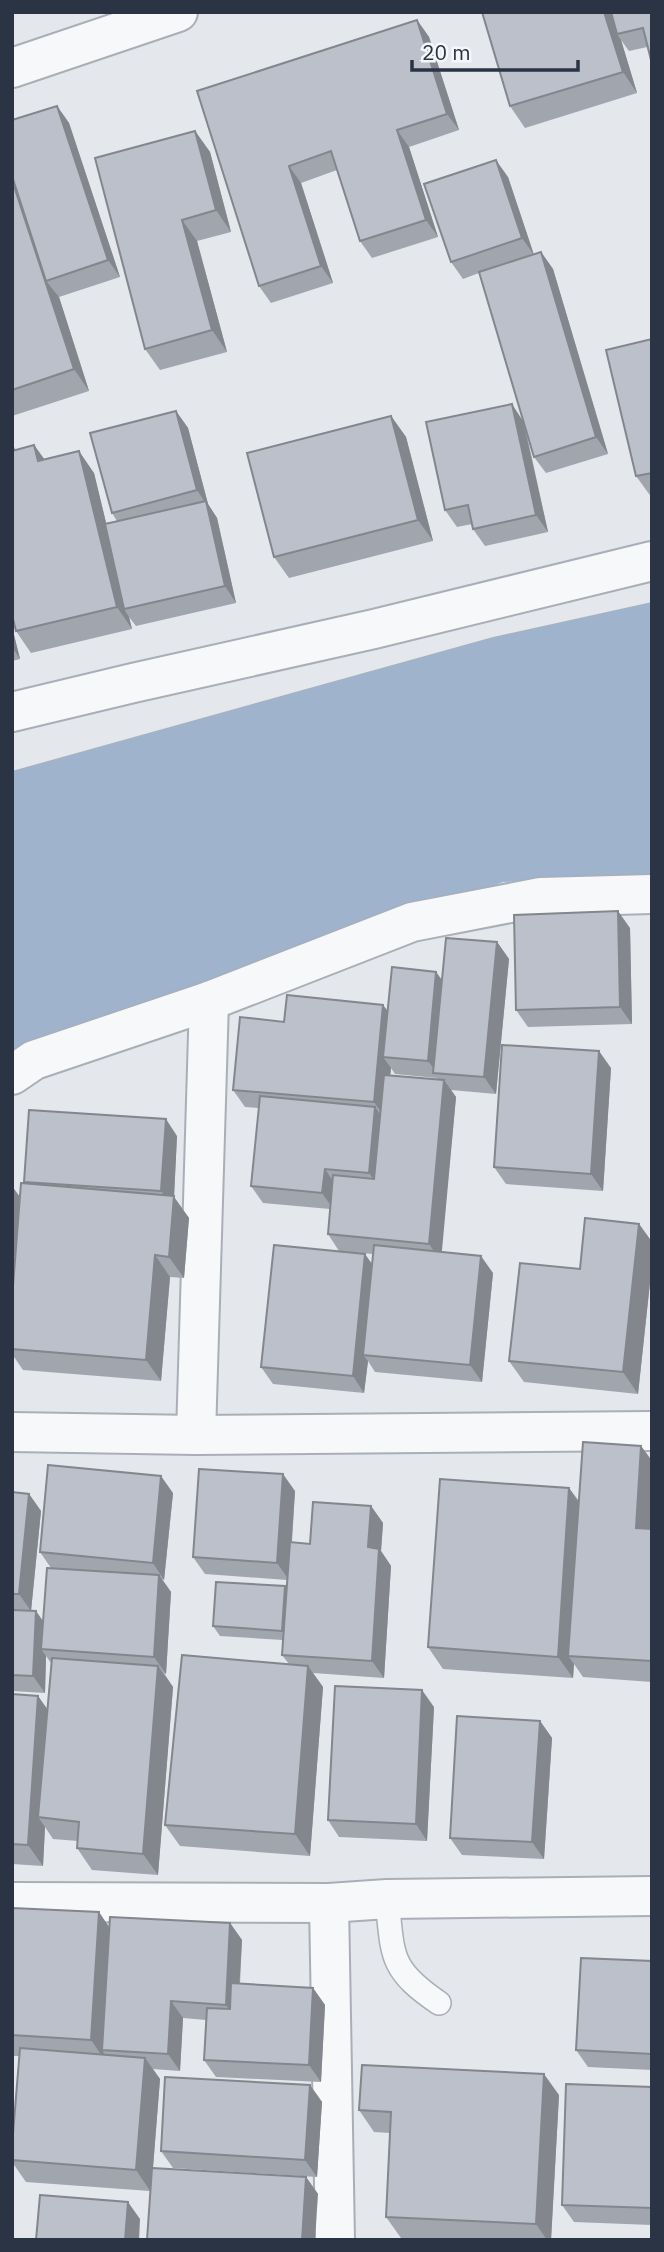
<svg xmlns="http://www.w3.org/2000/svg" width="664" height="2252" viewBox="0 0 664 2252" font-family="'IBM Plex Sans',sans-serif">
  <rect width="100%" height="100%" fill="#e4e7ec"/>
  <path fill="#9fb4cc" d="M652,602V876L503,882L12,1063V771L493,637Z"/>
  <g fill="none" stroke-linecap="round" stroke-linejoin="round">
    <defs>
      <path id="service" d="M387,1899C393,1956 389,1969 439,2003"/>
      <g id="minor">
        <path d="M12,68L178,12"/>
        <path d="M12,712L133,683L374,629L652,561"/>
        <path d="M12,1075L34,1060L209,1001L412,922L541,897L652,894"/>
        <path d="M12,1432L196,1435L652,1431"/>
        <path d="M196,1435L209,1001"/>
        <path d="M12,1902L329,1903L387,1899L652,1896"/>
        <path d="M329,1903L335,2240"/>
      </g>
    </defs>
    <use href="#service" stroke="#a9aeb7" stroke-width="26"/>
    <use href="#minor" stroke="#a9aeb7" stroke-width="42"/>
    <use href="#service" stroke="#f7f8fa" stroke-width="23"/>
    <use href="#minor" stroke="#f7f8fa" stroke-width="38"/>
  </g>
  <g fill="#a1a5ae" fill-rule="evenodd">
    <path d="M482,12H652L647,47L629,51L621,40L637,93L525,128L510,106Z"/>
    <path d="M417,20L429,37L459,130L409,147L438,237L372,258L360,241L337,170L301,183L333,283L271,303L259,286L197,91Z"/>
    <path d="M57,106L69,123L120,277L59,297L89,391L12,416V120Z"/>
    <path d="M195,131L210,152L231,232L197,241L227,352L160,370L145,349Z"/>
    <path d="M508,177L534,255L541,252L553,269L608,454L546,473L534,457L525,426L548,532L485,546L473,529L472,524L457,527L445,510L523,420L479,273L463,279L451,262Z"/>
    <path d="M652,339V498L636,476Z"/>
    <path d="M176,411L188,428L208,504L217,518L236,603L136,626L129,617L132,629L31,653L16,631L12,444L16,450L34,445L45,460L94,473L106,523L117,521L112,513Z"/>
    <path d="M391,416L406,437L433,541L289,578L274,557Z"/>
    <path d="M12,627L20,659L12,661Z"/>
    <path d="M630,928L632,1024L528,1027L516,1010Z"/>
    <path d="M497,942L509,959L496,1094L451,1090L456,1097L441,1252L493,1273L482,1382L375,1372L368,1361L364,1393L273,1384L261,1367L372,1264L373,1254L339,1251L328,1234L330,1209L263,1203L251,1186L259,1108L245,1107L233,1090L284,1022L383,1005L388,1011L436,972L442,980ZM391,1068L395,1074L437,1078L438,1080L390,1075Z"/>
    <path d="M611,1068L603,1191L506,1184L494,1167Z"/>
    <path d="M177,1136L174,1197L189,1218L184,1278L170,1277L161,1381L23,1370L12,1354V1299L25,1184L24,1182Z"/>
    <path d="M639,1224L652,1242V1264L638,1394L524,1382L509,1361L580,1269Z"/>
    <path d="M641,1446L652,1461V1682L583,1677L574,1664L573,1678L443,1669L428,1647L569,1488L579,1501Z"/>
    <path d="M295,1491L292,1542L310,1544L371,1506L383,1523L381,1551L391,1566L384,1678L313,1673L323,1687L310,1856L180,1846L165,1825L289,1664L282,1655L283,1640L220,1636L213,1626L287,1589V1580L205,1574L193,1557Z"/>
    <path d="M12,1492L29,1494L41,1511L31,1611L43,1622L51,1568L40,1552L173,1493L164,1580L162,1579L171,1592L166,1674L164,1673L173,1687L158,1875L92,1870L77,1848L78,1841L53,1839L45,1827L43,1866L12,1864V1694L38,1696L47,1710L51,1663L46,1656L45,1693L12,1691Z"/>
    <path d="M434,1707L427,1841L339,1837L328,1820Z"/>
    <path d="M540,1721L552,1738L544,1859L462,1855L450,1838Z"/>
    <path d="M12,1908L109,1927L230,1923L242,1940L240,1984L313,1988L325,2005L321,2082L216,2077L204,2060L206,2020L183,2018L180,2071L153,2069L160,2079L153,2168L306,2177L318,2194L150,2191L26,2182L12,2162V2146L20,2056H12Z"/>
    <path d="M652,1961V2070L588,2067L576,2050Z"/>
    <path d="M310,2085L322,2102L317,2177L173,2168L161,2151Z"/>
    <path d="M652,2087V2225L574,2222L562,2205Z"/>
    <path d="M559,2095L551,2240H437L401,2238L386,2217L390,2133L374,2132L359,2110Z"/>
  </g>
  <g fill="#83868d">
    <path d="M604,12H612L617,34L621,40L637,93L623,72Z"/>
    <path d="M417,20L429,37L459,130L447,114Z"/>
    <path d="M57,106L69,123L120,277L108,260Z"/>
    <path d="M397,130L409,147L438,237L426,220Z"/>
    <path d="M195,131L210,152L231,232L216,210Z"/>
    <path d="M12,156L46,281L59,297L89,391L74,369L12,180Z"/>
    <path d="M496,160L508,177L534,255L522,238Z"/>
    <path d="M289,166L301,183L333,283L321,266Z"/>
    <path d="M182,220L197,241L227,352L212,330Z"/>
    <path d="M541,252L553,269L608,454L596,437Z"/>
    <path d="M512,404L523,421L548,532L536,515Z"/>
    <path d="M176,411L188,428L208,504L217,518L236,603L225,586L206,504L197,490Z"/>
    <path d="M391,416L406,437L433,541L418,520Z"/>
    <path d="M34,445L49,466L38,461Z"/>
    <path d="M79,451L94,473L127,609H124L129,617L132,629L117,607Z"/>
    <path d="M12,627L20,659L12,647Z"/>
    <path d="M618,911L630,928L632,1024L620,1007Z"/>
    <path d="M497,942L509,959L496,1094L484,1077Z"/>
    <path d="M436,972L448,989L437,1073L428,1061Z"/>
    <path d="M383,1005L395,1022L383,1057L391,1068L386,1119L374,1102Z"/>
    <path d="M599,1051L611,1068L603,1191L591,1174Z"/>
    <path d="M444,1080L456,1097L441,1261L429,1244Z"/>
    <path d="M375,1107L387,1124L381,1190L369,1173Z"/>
    <path d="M166,1119L177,1136L174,1197L189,1218L184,1278L169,1257L173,1208L161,1191Z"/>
    <path d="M325,1169L336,1186L334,1210L322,1193Z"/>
    <path d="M12,1186L20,1197L12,1288Z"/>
    <path d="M639,1224L652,1242V1264L638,1394L623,1372Z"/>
    <path d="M365,1254L377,1271L363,1355L368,1361L364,1393L353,1376Z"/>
    <path d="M155,1255L170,1277L161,1381L146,1360Z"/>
    <path d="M481,1256L493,1273L482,1382L470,1365Z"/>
    <path d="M641,1446L652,1461V1530L636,1528Z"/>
    <path d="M283,1474L295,1491L289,1580L277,1563Z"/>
    <path d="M161,1476L173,1493L164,1580L153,1563Z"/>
    <path d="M569,1488L584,1510L568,1656L574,1664L573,1678L558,1657Z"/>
    <path d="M29,1494L41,1511L31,1611L19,1594Z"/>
    <path d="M371,1506L383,1523L381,1551L391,1566L384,1678L372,1661L368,1547Z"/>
    <path d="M159,1575L171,1592L166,1674L154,1657Z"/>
    <path d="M285,1586L292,1596L289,1640L282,1631Z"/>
    <path d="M36,1611L48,1628L41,1649L46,1656L45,1693L33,1676Z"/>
    <path d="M158,1666L173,1687L158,1875L143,1854Z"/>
    <path d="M308,1666L323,1687L310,1856L295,1834Z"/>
    <path d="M422,1690L434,1707L427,1841L416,1824Z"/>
    <path d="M38,1696L53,1717L38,1817L45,1827L43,1866L28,1845Z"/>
    <path d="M540,1721L552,1738L544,1859L532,1842Z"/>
    <path d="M99,1912L114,1934L102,2050L106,2057V2062L91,2040Z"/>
    <path d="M230,1923L242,1940L237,2022L226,2005Z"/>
    <path d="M313,1988L325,2005L321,2082L309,2065Z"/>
    <path d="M171,2001L183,2018L180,2071L168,2054Z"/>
    <path d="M145,2058L160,2079L151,2192L136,2170Z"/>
    <path d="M544,2074L559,2095L551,2240H547L536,2224Z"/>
    <path d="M310,2085L322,2102L317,2177L305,2160Z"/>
    <path d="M306,2177L318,2194L315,2240H302Z"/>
    <path d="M128,2202L140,2219L139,2240H125Z"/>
  </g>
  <g fill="#bbc0ca" stroke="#83868d" stroke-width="2">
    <path d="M482,12H604L623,72L510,106Z"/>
    <path d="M611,12H652V64L643,28L617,34Z"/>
    <path d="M417,20L447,114L397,130L426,220L360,241L331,151L289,166L321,266L259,286L197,91Z"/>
    <path d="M57,106L108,260L46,281L12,176V120Z"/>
    <path d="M195,131L216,210L182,220L212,330L145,349L95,158Z"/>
    <path d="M496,160L522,238L451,262L424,184Z"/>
    <path d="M12,180L74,369L12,390Z"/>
    <path d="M541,252L596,437L534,457L479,272Z"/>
    <path d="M652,339V473L636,476L606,350Z"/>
    <path d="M512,404L536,515L473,529L468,505L445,510L426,422Z"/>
    <path d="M176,411L197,490L112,513L90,433Z"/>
    <path d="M391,416L418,520L274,557L247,453Z"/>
    <path d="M34,445L38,461L79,451L117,607L16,631L12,615V451Z"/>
    <path d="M206,501L225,586L124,609L105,524Z"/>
    <path d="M618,911L620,1007L516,1010L514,915Z"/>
    <path d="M446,938L497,942L484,1077L433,1073Z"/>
    <path d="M392,967L436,972L428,1061L383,1057Z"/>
    <path d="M287,995L383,1005L374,1102L233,1090L240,1017L284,1022Z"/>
    <path d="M502,1045L599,1051L591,1174L494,1167Z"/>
    <path d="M384,1075L444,1080L429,1244L328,1234L333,1175L374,1179Z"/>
    <path d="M260,1096L375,1107L369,1173L325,1169L322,1193L251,1186Z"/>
    <path d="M29,1110L166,1119L161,1191L24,1182Z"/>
    <path d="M21,1183L174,1196L169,1257L155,1255L146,1360L12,1349V1299Z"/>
    <path d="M585,1218L639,1224L623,1372L509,1361L520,1263L580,1269Z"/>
    <path d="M274,1245L365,1254L353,1376L261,1367Z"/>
    <path d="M374,1245L481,1256L470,1365L363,1355Z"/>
    <path d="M583,1442L641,1446L636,1528L652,1529V1661L568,1656Z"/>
    <path d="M48,1465L161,1476L153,1563L40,1552Z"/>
    <path d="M199,1469L283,1474L277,1563L193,1557Z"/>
    <path d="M440,1479L569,1488L558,1657L428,1647Z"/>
    <path d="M12,1492L29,1494L19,1594H12Z"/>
    <path d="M313,1502L371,1506L368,1547L379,1549L372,1661L282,1655L290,1542L310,1544Z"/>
    <path d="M47,1568L159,1575L154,1657L41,1649Z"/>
    <path d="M216,1582L285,1586L282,1631L213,1626Z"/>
    <path d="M12,1610L36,1611L33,1676L12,1675Z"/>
    <path d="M182,1655L308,1666L295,1834L165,1825Z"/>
    <path d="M52,1658L158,1666L143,1854L77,1848L79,1822L38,1817Z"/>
    <path d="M335,1686L422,1690L416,1824L328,1820Z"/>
    <path d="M12,1694L38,1696L28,1845L12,1844Z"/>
    <path d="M457,1716L540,1721L532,1842L450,1838Z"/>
    <path d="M12,1908L99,1912L91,2040L12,2035Z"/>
    <path d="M110,1917L230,1923L226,2005L171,2001L168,2054L102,2050Z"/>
    <path d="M581,1958L652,1961V2054L576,2050Z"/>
    <path d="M231,1983L313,1988L309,2065L204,2060L207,2008L230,2009Z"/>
    <path d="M20,2048L145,2058L136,2170L12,2160V2146Z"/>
    <path d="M362,2065L544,2074L536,2224L386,2217L391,2112L359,2110Z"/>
    <path d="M165,2077L310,2085L305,2160L161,2151Z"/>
    <path d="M566,2084L652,2087V2208L562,2205Z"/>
    <path d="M152,2168L306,2177L302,2240H147Z"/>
    <path d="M40,2195L128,2202L125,2240H36Z"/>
  </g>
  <rect width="664" height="2252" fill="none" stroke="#2b3445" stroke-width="28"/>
  <path d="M412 60v10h166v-10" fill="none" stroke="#2b3445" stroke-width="3.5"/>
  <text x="422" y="60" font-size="21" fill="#2b3445" stroke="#f4f6f9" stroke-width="5" paint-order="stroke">20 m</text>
</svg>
